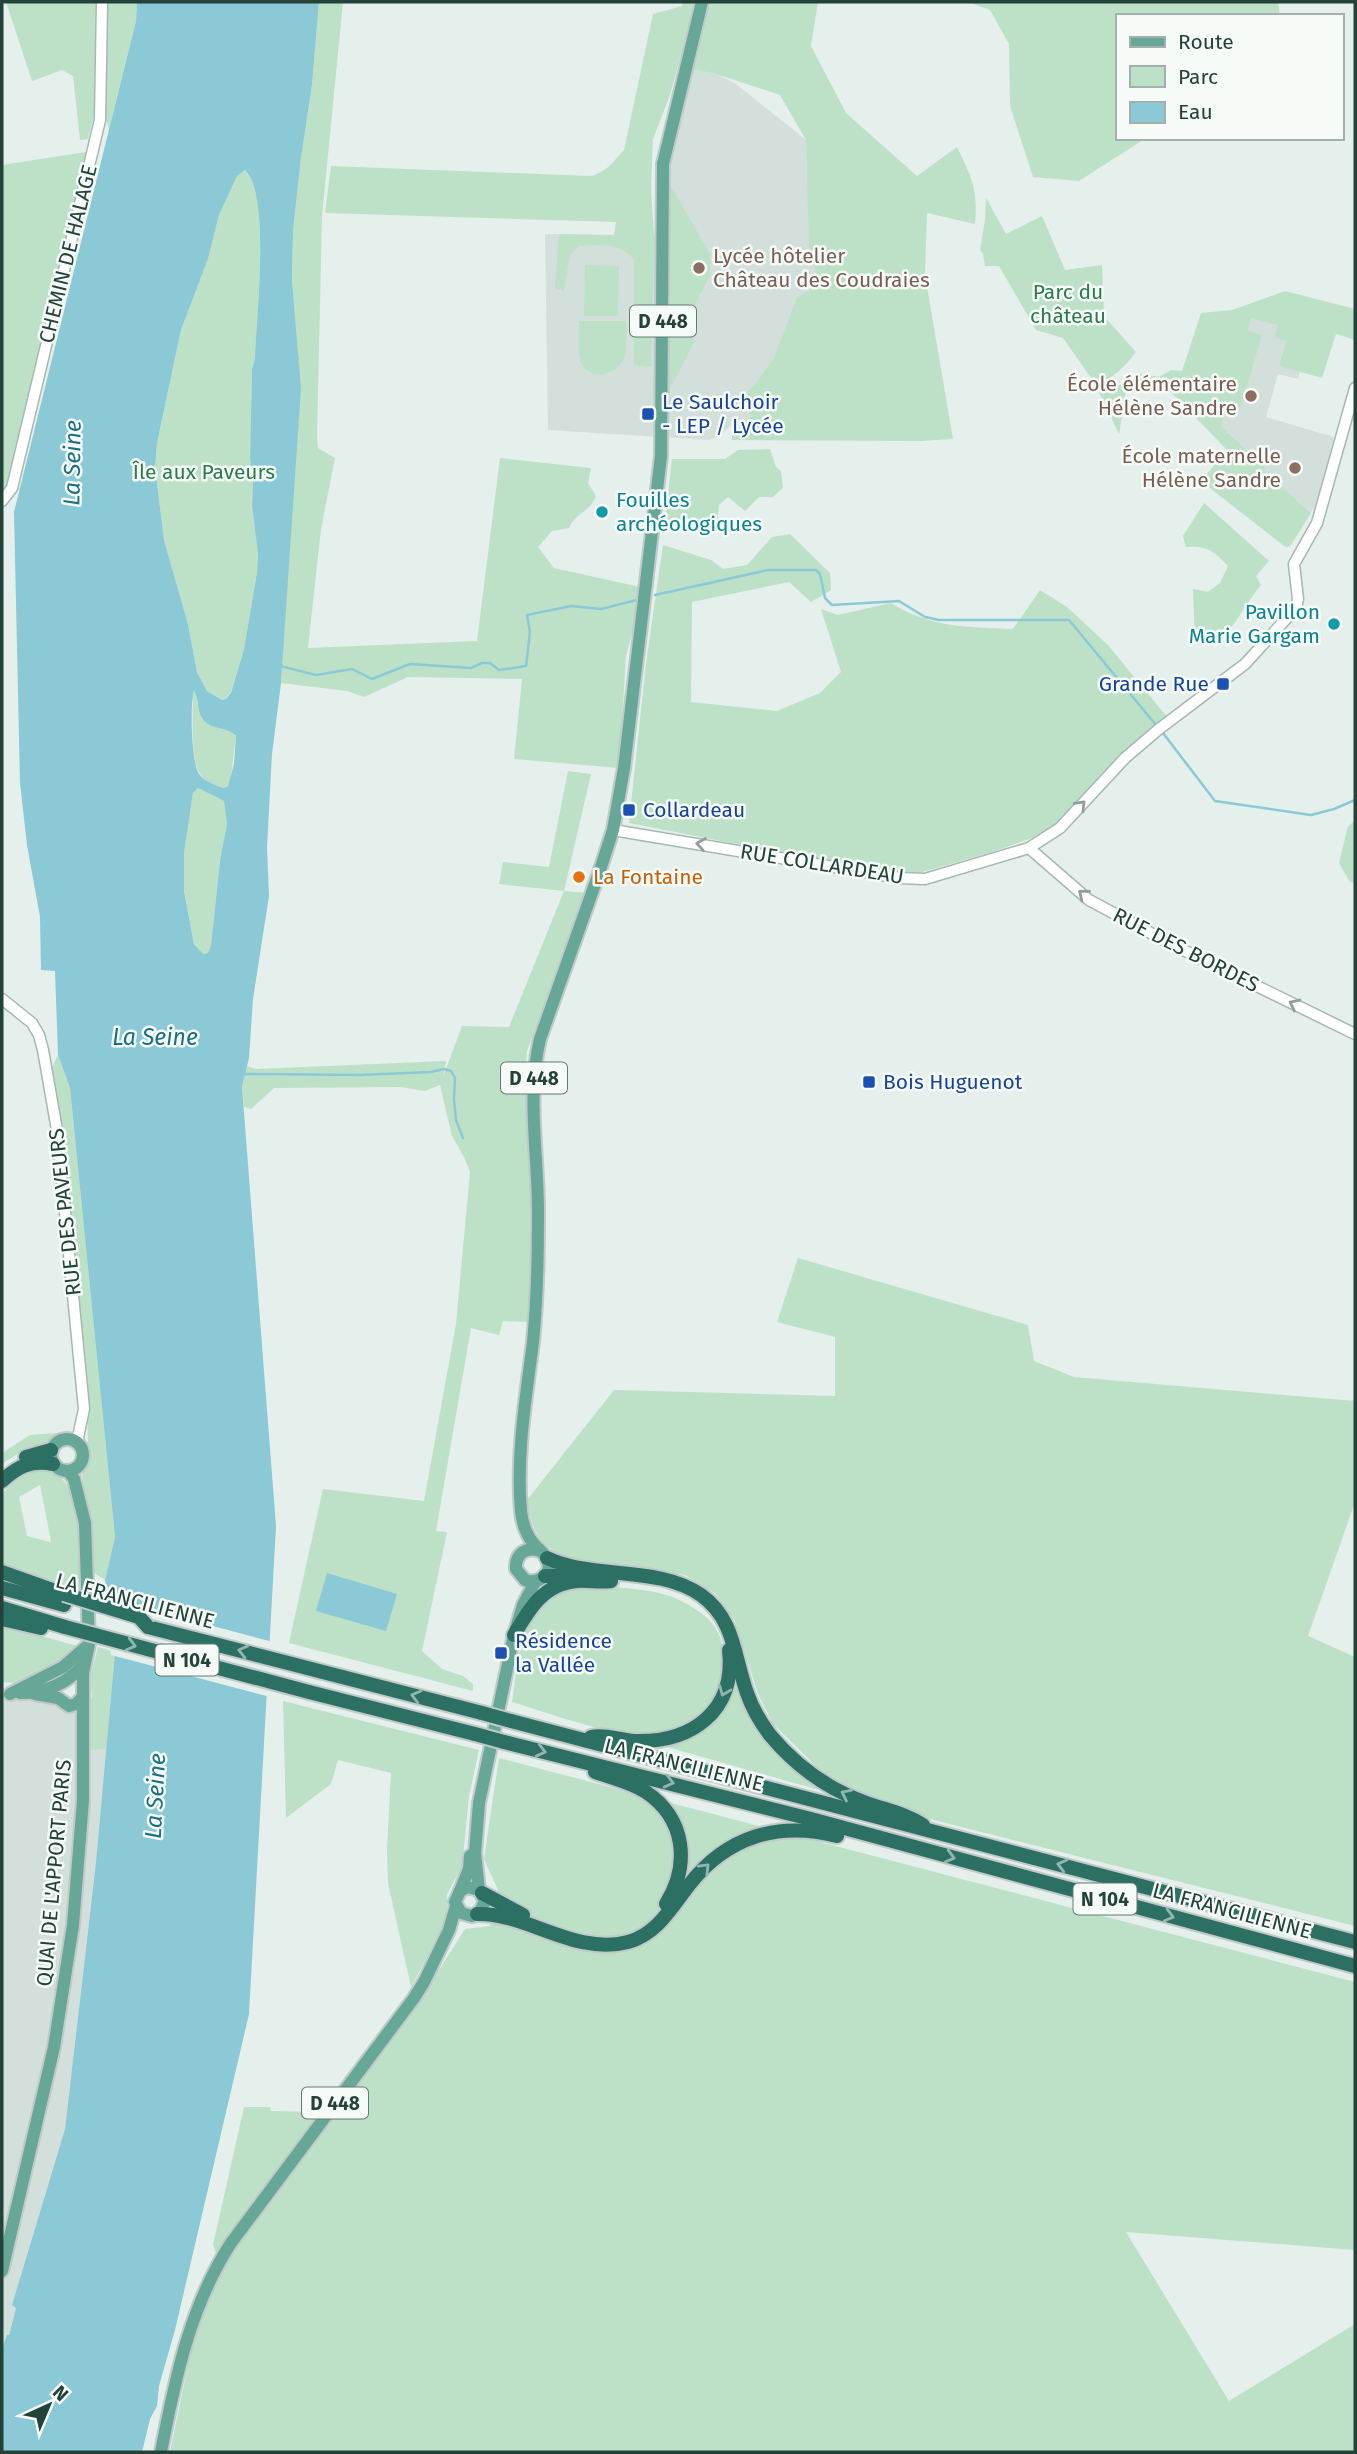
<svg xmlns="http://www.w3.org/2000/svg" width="1357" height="2454" viewBox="0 0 1357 2454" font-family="'Fira Sans',sans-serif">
  <rect width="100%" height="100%" fill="#e5efeb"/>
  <g fill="#d3dfda">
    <path d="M692,69L716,74L736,84L806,140L807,179L860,430L732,435L739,428L734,422L720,436L709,440L548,430L545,234L668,236L669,164Z"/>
    <path d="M1251,318L1278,324L1286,341L1279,366L1300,371L1298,379L1278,374L1266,417L1334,437L1318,499L1311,513L1263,470L1265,466L1221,426Z"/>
    <path d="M2,1693L110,1710L96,1861L65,2129L12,2305L16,2308L9,2335L2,2349Z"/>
  </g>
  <g fill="#bde1c7" fill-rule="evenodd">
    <path d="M6,2H96L94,115L88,139L80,140L73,76L62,70L32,81Z"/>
    <path d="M107,2H137L136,21L109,129L105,115Z"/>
    <path d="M319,2H343L322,216L317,437L318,448L335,458L321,529L308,648L477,641L500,458L591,468L588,483L596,496C589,514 576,511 569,528L552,531L538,547L554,568L640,587L642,596L626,656L619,768L514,759L522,679L408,677L364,697L347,691L281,683L287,572L293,229L301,158L312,85Z"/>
    <path d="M683,2H696L670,95L653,139L651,188L654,236L651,367L634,365V260C620,242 599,245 579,246L570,255L564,291L555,288L559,234L614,235L616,222L325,213L331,166L591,176C608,171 612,163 624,150L653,14L682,6Z"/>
    <path d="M708,2H818L811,46L846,113L917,176L957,147C972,178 978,189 975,224L927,213L925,275L953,439L921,441L732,440V435L752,416L739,401L756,383L774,358L797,298L813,288L817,277L809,247L806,140L780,95L716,74L692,69Z"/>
    <path d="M968,2H1278L1280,16H1117V138H1146L1079,181L1033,177L1010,106L1009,44L990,10Z"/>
    <path d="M86,152L9,482L2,492V165Z"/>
    <path d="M245,170C271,196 256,320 255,358L252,369L250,458L253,482L252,506L258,554L257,572L244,649L231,692L226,699L222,700L207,691L197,672L188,624L164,540L155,467L157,443L181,330L208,259L219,215L237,176Z"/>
    <path d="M669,183L710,254V275L691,313L694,342L669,391Z"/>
    <path d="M986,198L1006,234L1042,216L1065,270L1102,265L1104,316L1136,352C1124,368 1114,377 1096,385L1063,338L1036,330L999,266H985L983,254L980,250L985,220Z"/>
    <path d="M585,265L619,266L618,316H584Z"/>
    <path d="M1285,291L1355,309V340L1336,334L1322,378L1279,366L1286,341L1275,338L1277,325L1251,318L1248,331L1262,335L1241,407L1227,404L1221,426L1265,467L1263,470L1311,513L1291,545L1288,547L1284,546L1201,481L1227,450L1168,389L1139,382V373L1159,377L1171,370L1182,371L1201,313L1232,310Z"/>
    <path d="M579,321H626C626,333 628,349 623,360C615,377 586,381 580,360C577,348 579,333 579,321Z"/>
    <path d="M1117,385H1122L1126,390L1119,434L1099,392Z"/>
    <path d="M770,449L776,467L781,471L783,488L773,497H759L745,511L728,497L719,505L716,530C695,531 685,523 665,519L672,459H725L738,450Z"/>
    <path d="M1204,503L1269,561L1256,576L1261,585C1249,598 1227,641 1212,645C1207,646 1200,644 1195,644L1193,589L1208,592L1220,583L1228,566C1214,551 1207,545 1186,547L1183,536Z"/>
    <path d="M790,534L830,573L831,590L811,602L789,582L692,602L691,702L777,711L820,693L841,672L821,609L838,615L891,603C931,628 967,627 1013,629L1040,590L1067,607L1108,645L1167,717L1105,770L1059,822L1032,838L989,853L922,872L888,874L629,823L646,663L663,545L711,560L723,569L747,565L772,537Z"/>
    <path d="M195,690C198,698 197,711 202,718C210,731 227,726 236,736L230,784L223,788C216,785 205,782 200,774C190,761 193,710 193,692Z"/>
    <path d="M568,771L591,774L564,891L586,893L527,1051L525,1076L533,1197L529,1322L503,1321L499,1335L471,1328L436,1531L447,1532L422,1651L442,1669L463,1676L473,1684V1691L289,1643L323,1489L424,1501L456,1324L470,1172L464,1157L452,1136L440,1085L425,1091L401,1087L274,1088L251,1109L244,1107L242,1087L247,1066L256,1069L446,1061L443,1077L462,1026L509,1027L564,891L499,884L503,862L549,867Z"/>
    <path d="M198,788L224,801L227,823L220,861L211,945L208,953L202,954L194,943L184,891V853L193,793Z"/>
    <path d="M1355,821V883L1350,882L1339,863L1348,826Z"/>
    <path d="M58,1055L70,1088L115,1537L105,1580L93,1572V1539L83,1482L82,1473L91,1456L88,1444L87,1396L52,1067Z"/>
    <path d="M798,1258L1028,1325L1034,1361L1074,1377L1355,1401V1502L1308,1636L1355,1657V1926L934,1820L860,1795L824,1774L773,1724L758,1694L735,1621L716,1594L685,1575L566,1559C538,1543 532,1531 527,1500L614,1390L835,1396V1337L777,1322Z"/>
    <path d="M69,1432L61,1434L44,1447L25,1449L2,1464V1453L30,1435Z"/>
    <path d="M45,1468C51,1471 58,1475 63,1480C85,1502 81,1562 82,1591L18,1575L2,1566V1494L25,1471ZM40,1485L51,1541L50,1542L27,1536L19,1497Z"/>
    <path d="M596,1585C625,1589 660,1588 685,1603C693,1607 705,1615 711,1622C735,1650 724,1697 698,1719C691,1725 674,1731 664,1733C623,1742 553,1714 512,1702C517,1674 519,1614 542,1597C557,1586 579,1586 596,1585Z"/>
    <path d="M2,1625L81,1647L73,1657L23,1684L2,1682Z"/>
    <path d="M98,1647L115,1652L106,1749L90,1750L87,1708L92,1697L90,1676Z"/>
    <path d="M732,1665C751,1732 766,1747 823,1786L819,1790L657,1744L698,1730Z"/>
    <path d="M283,1701L479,1750L469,1796L462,1867L447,1894V1920L411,1987L388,1883L387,1849L391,1773L338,1760L331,1784L286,1818Z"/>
    <path d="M499,1758L1355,1982V2250L1126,2232L1229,2401L1355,2324V2452H170L197,2322L234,2247L360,2082L421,1998L465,1929L490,1926L498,1890L484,1859Z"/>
    <path d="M244,2107H270L271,2111L320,2112L216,2253L213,2245Z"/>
  </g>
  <g fill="#8bc9d6" fill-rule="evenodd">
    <path d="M137,2H319L312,85L301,158L293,230L292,282L301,388L281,683L272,754L267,848L269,896L253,999L249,1058L242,1087L276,1526L249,2014L175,2330L159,2386L157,2406L150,2419L142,2452H2V2349L7,2335H9L16,2308L12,2305L65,2129L96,1862L115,1652L105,1580L115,1537L70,1088L58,1055L55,971L41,970L40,917L27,845L20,783L14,512L136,21ZM245,170C271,195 256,320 255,358L252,369L250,458L253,482L252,506L258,554L257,572L244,649L231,693L226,699L222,700L207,691L197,672L188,624L164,540L155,467L157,443L181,330L208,259L219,215L237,176ZM194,690C199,699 197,711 202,718C210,731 227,726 236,736L234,764L228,786L223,788C215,785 204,781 199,774C191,762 190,703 194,690ZM198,788L224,801L227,823L220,861L211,945L208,953L203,954L194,944L184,891V853L193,793Z"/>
    <path d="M327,1573L397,1594L386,1631L316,1611Z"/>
  </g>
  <path fill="#e5efeb" d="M104,1597L273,1642L270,1697L111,1655Z"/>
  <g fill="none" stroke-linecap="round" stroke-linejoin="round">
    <g stroke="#8bc9d6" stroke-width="2.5">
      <path d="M655,595L768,570H816L820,574L825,598L832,605L899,601L925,617L939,620H1069L1156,725"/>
      <path d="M280,666L316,675L352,669L372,679L410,664L471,668L482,663H490L499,670L526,666L530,632L527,615L571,606L601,609L637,600"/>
      <path d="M1163,733L1215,801L1311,815L1334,809L1355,800"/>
      <path d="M245,1074L360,1075L431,1072L444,1069L451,1071L455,1078L454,1099L456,1120L463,1138"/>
    </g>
    <defs>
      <g id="minor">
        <path d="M2,501L12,488L100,120L102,2"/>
        <path d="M613,830L899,878L925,879L1029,848L1060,828L1125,758L1159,729L1245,664L1296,608L1298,599L1294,564L1317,523L1355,388"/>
        <path d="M1029,848L1089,900L1171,944L1355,1034"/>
        <path d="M2,999L32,1023L39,1035L43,1050L57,1130L84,1409L77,1442"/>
      </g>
      <g id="major">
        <circle cx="67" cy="1455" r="16"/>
        <path d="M540,1551C526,1546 515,1554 516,1569L525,1580C537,1584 552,1576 548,1562C546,1554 540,1551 535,1545C527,1537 522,1523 521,1511C516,1455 526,1397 533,1342C537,1301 538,1260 538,1219C539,1159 526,1098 540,1039L600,870L613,830L624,768L661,456L663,164L702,2"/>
        <path d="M20,1693C46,1693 67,1684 84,1664"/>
        <path d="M10,1694L63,1667L86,1647"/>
        <path d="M35,1694L58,1698L69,1706L76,1704L82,1698"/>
        <path d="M479,1890L467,1887L460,1891L455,1902L461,1913L472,1916L480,1912L485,1901L479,1890L475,1853L479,1803L514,1635L523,1605L535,1582"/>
        <path d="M460,1891L469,1869L470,1856"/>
        <path d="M2,2271L54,2047L73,1925L83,1800V1673L89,1644L85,1523L74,1479L69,1472"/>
        <path d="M161,2452C175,2379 190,2306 231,2243L414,1998L424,1982L449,1930L456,1906"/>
      </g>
      <g id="highway">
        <path d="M26,1457L51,1450"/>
        <path d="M2,1481C18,1466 31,1460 53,1464"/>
        <path d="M547,1558C594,1580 658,1565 701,1595C735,1619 734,1657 747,1693C752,1708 761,1723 770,1735C795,1765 828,1789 864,1802C885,1810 905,1813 923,1825"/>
        <path d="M2,1572L64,1594"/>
        <path d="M545,1576H579"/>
        <path d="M2,1588L64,1605"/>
        <path d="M2,1608L65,1627"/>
        <path d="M2,1619L41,1628"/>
        <path d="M148,1627L482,1713"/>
        <path d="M514,1635C529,1609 544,1583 578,1581C589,1580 600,1583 611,1581"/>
        <path d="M309,1692L475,1734"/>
        <path d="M511,1721L1355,1942"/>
        <path d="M591,1737C605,1734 620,1740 634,1741C691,1743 736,1712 729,1650"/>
        <path d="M504,1742L811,1819L1355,1966"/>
        <path d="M595,1772C612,1778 631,1782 646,1792C686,1819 690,1865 666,1904"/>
        <path d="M482,1893L523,1915"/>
        <path d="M477,1914C528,1913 575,1956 628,1942C657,1934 672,1907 689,1885C727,1836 779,1821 837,1836"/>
      </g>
    </defs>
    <use href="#minor" stroke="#a7b8b2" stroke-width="13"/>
    <use href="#major" stroke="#c1cac8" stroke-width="16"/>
    <use href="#highway" stroke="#c1cac8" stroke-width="18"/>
    <use href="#minor" stroke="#fff" stroke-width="10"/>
    <use href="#major" stroke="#67a797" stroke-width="12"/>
    <use href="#highway" stroke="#2c7063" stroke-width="14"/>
    <defs>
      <g id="highway-bridge">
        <path d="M64,1594L139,1617L148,1627"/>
        <path d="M65,1627L309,1692"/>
        <path d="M482,1713L511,1721"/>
        <path d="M475,1734L504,1742"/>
      </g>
    </defs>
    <use href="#highway-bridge" stroke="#c1cac8" stroke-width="18" stroke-linecap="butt"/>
    <use href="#highway-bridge" stroke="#2c7063" stroke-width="14"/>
  </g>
  <defs><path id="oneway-chevron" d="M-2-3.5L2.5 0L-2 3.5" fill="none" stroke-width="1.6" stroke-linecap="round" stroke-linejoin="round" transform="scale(1.75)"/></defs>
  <g stroke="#91a09c">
    <use href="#oneway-chevron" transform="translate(1081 805) rotate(-46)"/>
    <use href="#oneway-chevron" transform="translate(701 844) rotate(-170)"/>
    <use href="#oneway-chevron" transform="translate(1083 894) rotate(-141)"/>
    <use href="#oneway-chevron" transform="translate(1294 1004) rotate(-154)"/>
  </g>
  <g stroke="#91b6ae">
    <use href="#oneway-chevron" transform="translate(131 1645) rotate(15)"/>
    <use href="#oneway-chevron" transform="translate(243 1651) rotate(-166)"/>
    <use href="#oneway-chevron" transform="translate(724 1691) rotate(112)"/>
    <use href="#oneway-chevron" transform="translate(416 1696) rotate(-165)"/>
    <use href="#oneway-chevron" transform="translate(541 1751) rotate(14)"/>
    <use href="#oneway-chevron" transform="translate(669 1782) rotate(14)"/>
    <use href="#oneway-chevron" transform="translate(846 1794) rotate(-154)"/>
    <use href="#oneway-chevron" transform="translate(950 1857) rotate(15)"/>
    <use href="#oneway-chevron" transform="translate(1062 1865) rotate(-165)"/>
    <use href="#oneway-chevron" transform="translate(705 1868) rotate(-45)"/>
    <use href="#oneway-chevron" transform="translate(1169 1916) rotate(15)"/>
  </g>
  <g fill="#8d6e63" stroke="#f6fbf8" stroke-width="2.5">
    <circle cx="699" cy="268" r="7"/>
    <circle cx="1251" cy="396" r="7"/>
    <circle cx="1295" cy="468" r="7"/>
  </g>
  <g fill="#1a4fb4" stroke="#f6fbf8" stroke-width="2.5">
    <rect x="641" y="407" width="14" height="14" rx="3.5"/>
    <rect x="1216" y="677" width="14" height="14" rx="3.5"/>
    <rect x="622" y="803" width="14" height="14" rx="3.5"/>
    <rect x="862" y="1075" width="14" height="14" rx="3.5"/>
    <rect x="494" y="1646" width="14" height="14" rx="3.5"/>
  </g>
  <g fill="#0f9aa8" stroke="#f6fbf8" stroke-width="2.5">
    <circle cx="602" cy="512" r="7"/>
    <circle cx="1334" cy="624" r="7"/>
  </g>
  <circle fill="#e8710a" stroke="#f6fbf8" stroke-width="2.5" cx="579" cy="877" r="7"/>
  <g text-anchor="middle" stroke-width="5" stroke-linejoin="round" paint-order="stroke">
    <g fill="#f6fbf8" stroke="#627a73" stroke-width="2">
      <rect x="630" y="305.5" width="66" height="31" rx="5"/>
      <rect x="501" y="1062.5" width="66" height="31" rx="5"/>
      <rect x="155.5" y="1644.5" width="63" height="31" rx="5"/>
      <rect x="1073.5" y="1883.5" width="63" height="31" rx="5"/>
      <rect x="302" y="2087.5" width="66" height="31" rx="5"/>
    </g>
    <g font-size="19" font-weight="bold" fill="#23423a">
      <text x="663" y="328">D 448</text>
      <text x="534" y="1085">D 448</text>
      <text x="187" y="1667">N 104</text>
      <text x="1105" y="1906">N 104</text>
      <text x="335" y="2110">D 448</text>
    </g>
    <g font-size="21" fill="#23423a" stroke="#f6fbf8">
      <text transform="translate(68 254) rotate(-76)" y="7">CHEMIN DE HALAGE</text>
      <text transform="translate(822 864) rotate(9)" y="7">RUE COLLARDEAU</text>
      <text transform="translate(1186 950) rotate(27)" y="7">RUE DES BORDES</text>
      <text transform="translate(65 1212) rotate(-96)" y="7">RUE DES PAVEURS</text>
      <text transform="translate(135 1601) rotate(15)" y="7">LA FRANCILIENNE</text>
      <text transform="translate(684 1765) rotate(14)" y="7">LA FRANCILIENNE</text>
      <text transform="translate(54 1873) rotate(-85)" y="7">QUAI DE L'APPORT PARIS</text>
      <text transform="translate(1232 1911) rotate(15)" y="7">LA FRANCILIENNE</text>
    </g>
    <g font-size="21" fill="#785e54" stroke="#f6fbf8" text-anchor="end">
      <text x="713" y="263" text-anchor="start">Lycée hôtelier<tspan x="713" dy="24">Château des Coudraies</tspan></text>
      <text x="1237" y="391">École élémentaire<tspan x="1237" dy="24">Hélène Sandre</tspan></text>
      <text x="1281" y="463">École maternelle<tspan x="1281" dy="24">Hélène Sandre</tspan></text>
    </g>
    <g font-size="21" fill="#2a7c4b" stroke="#f6fbf8">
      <text x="1068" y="299">Parc du<tspan x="1068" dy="24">château</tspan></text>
      <text x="204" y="479">Île aux Paveurs</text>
    </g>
    <g font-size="21" fill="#164399" stroke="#f6fbf8" text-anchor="start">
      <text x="662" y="409">Le Saulchoir<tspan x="662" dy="24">- LEP / Lycée</tspan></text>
      <text x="1209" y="691" text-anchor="end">Grande Rue</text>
      <text x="643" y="817">Collardeau</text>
      <text x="883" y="1089">Bois Huguenot</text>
      <text x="515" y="1648">Résidence<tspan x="515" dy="24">la Vallée</tspan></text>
    </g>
    <g font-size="21" fill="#0d838f" stroke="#f6fbf8" text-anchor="start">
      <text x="616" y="507">Fouilles<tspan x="616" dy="24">archéologiques</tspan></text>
      <text x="1320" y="619" text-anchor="end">Pavillon<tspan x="1320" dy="24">Marie Gargam</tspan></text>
    </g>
    <g font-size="21" fill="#c56008" stroke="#f6fbf8" text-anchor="start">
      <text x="593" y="884">La Fontaine</text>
    </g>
    <g font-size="23" font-style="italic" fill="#186f82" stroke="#f6fbf8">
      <text transform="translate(72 463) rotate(-89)" y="8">La Seine</text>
      <text x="155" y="1045">La Seine</text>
      <text transform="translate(155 1796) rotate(-87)" y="8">La Seine</text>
    </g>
  </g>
  <rect width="1357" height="2454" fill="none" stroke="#23423a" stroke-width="7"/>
  <rect x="1116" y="14" width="228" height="126" fill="#f6fbf8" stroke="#a2b1ac" stroke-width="2"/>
  <rect x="1130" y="37" width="35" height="10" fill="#67a797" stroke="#a2b1ac" stroke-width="2"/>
  <text x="1178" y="49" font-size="21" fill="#23423a">Route</text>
  <rect x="1130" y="66" width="35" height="21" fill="#bde1c7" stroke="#a2b1ac" stroke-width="2"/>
  <text x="1178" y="84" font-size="21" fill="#23423a">Parc</text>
  <rect x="1130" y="102" width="35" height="21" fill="#8bc9d6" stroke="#a2b1ac" stroke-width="2"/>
  <text x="1178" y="119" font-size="21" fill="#23423a">Eau</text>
  <g transform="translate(49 2405) rotate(44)" stroke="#f6fbf8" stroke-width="5" paint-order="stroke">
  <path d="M0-5L12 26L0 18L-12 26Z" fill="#23423a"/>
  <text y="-10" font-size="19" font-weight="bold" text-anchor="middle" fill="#23423a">N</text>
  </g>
</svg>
